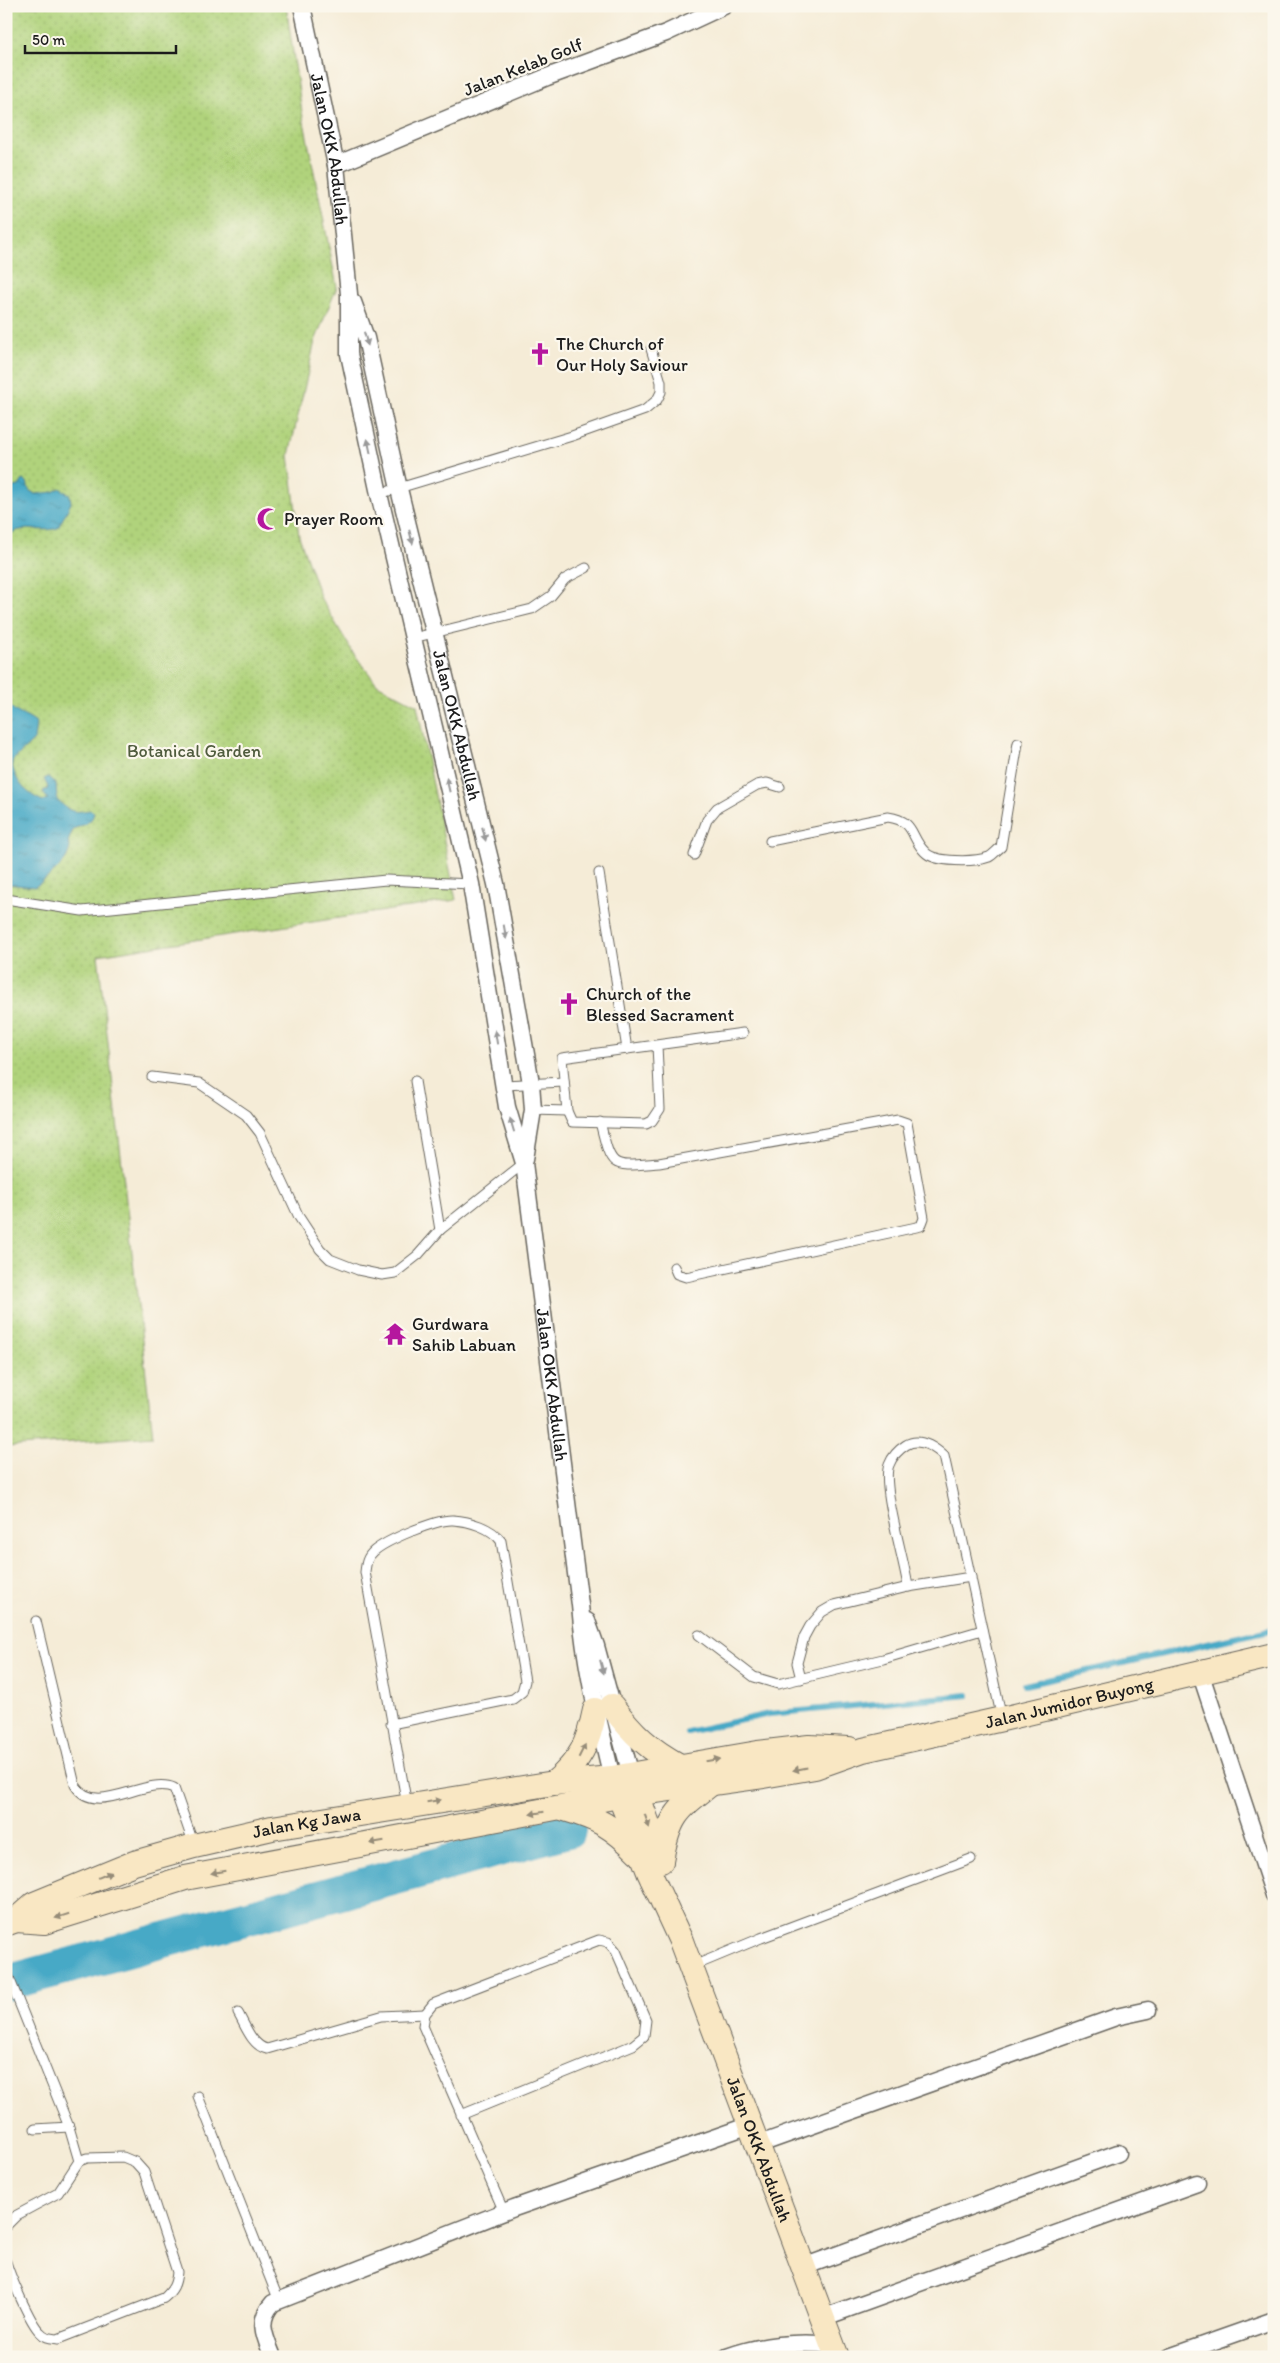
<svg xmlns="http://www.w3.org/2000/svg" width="1280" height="2363" viewBox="0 0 1280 2363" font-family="Itim,sans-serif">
  <defs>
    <pattern id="park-dots" width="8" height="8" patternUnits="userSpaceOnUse" patternTransform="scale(1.25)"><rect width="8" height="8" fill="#b0d37c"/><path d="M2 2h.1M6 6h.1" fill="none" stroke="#97b56b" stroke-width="1.8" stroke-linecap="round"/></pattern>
    <pattern id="water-ripples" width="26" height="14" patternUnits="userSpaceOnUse" patternTransform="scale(1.25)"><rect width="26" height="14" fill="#47a9c6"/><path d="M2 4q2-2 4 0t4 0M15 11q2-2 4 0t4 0" fill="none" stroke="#3a89a0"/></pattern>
  </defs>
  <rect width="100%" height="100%" fill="#fbf7ec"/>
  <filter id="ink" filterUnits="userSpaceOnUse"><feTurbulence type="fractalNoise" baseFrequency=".02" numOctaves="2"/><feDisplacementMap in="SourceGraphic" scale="10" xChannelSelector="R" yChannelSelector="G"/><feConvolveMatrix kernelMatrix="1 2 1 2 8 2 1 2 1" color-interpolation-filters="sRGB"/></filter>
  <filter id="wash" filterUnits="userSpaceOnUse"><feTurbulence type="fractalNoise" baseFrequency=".0096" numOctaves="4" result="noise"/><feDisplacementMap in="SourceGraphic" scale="20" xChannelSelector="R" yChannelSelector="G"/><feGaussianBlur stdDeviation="1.12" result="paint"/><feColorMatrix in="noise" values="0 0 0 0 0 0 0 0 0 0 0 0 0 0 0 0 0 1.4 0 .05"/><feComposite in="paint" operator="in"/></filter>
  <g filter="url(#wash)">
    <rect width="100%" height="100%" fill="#f5ecd7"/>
    <path fill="url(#park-dots)" stroke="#66784c" d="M6,6H286L302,112L337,287L315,341L289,455L299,536L321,599L354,654L377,684L417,705L456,900L98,955L153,1436L6,1447Z"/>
    <g fill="url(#water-ripples)" stroke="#326271">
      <path d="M23,480L27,482L29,490L35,494L53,492L60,488L70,495L71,503L58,528C40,534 21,522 6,538V488L19,486Z"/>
      <path d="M6,699C12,714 25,714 36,723L34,740L12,761C13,779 26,794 43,801L48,799L43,793L44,790H47L48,787L44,779L48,777L56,784L57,800C71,812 71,813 90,810L94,812C93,823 82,825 73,829L68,842L70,847C67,865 49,876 35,887L6,884Z"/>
    </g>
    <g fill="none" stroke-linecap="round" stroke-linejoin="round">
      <g stroke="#47a9c6" stroke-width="6">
        <path d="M1025,1685L1274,1629"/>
        <path d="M687,1732L769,1714L968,1695"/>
      </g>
      <path stroke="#47a9c6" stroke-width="36" d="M6,1983L568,1830"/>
    </g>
  </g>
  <g filter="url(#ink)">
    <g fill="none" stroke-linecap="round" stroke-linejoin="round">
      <defs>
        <g id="lane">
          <path d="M379,494L572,436L645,410L657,400L661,392V382L651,349"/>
          <path d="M413,638L532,609L551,596L565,579L586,568"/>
          <path d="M770,841L888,817C916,821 909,836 925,852C935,863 975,862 989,857C993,855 997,850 1001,847L1018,743"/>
          <path d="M694,855L707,820L717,808L757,785L767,783L780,787"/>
          <path d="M599,873L627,1049"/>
          <path d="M6,899L82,911L386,880L471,884"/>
          <path d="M657,1045L660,1109L652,1121L646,1124L572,1122L567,1111L562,1058L743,1033"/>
          <path d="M152,1077L199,1083L246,1115L260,1133L299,1217L320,1249L330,1259L358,1270L382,1275L395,1273L418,1255L440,1230L524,1163"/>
          <path d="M415,1081L440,1230"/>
          <path d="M504,1085L564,1082"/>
          <path d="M533,1110L567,1111"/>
          <path d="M600,1122C612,1170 610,1167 659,1163L898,1120L907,1123L924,1218L921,1226L686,1277L677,1274L674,1267"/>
          <path d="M908,1587C905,1562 881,1485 889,1465C892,1457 898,1450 906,1445C919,1437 934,1447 944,1456L1002,1719"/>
          <path d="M36,1621L75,1785C96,1819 145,1775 174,1788L194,1845"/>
          <path d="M699,1635L754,1677L778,1684L883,1659L982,1630"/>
          <path d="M801,1679L797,1663L804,1637L810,1626L822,1612L834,1605L908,1587L971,1577"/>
          <path d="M391,1724L513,1699L522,1692L525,1681L501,1541C492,1528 470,1521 453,1520C436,1519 387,1540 374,1551C367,1557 366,1563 365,1572L407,1805"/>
          <path d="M691,1967L761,1938L971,1859"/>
          <path d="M6,1970L69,2127L79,2161"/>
          <path d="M238,2013C245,2025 252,2046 267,2049L381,2016L425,2014"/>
          <path d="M198,2096L279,2301"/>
          <path d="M461,2115L633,2045L644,2036L646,2020L616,1951L608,1942L599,1940L433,2004L425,2014L423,2026L504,2212"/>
          <path d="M35,2129L69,2127"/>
          <path d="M6,2226L17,2215L58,2193L79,2161L87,2158L123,2157L135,2162L144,2172L177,2272C176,2284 173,2290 164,2298L58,2339C51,2338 45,2338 40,2332C30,2323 10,2275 6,2262"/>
        </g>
        <g id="street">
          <path id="s1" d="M302,6L336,165L349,294V354L379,494L471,884L507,1107L524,1163L580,1605C585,1666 598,1719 612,1778"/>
          <path d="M336,165L547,77L666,33L724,6"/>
          <path id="s2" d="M353,302L366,338L399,489L496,884L531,1083L533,1110L525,1159"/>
          <path d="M587,1621L596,1646L631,1775"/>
          <path d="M1200,1672L1274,1895"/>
          <path d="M757,2145L1116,2017L1148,2010"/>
          <path d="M803,2267L1118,2153"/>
          <path d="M822,2318L1197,2183"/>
          <path d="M273,2357C265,2337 256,2321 273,2303L514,2208L750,2125"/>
          <path d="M727,2357C759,2345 798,2341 832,2345"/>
          <path d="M1169,2357L1274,2320"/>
        </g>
        <g id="secondary">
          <path d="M612,1706C633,1734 650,1750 680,1766"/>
          <path d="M632,1779L661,1861"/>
          <path id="s3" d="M614,1782L649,1872L681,1941L837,2357"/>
          <path d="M554,1783C581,1760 588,1744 595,1710"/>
          <path d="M565,1809C599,1819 612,1826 638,1852"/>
          <path d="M661,1860C669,1817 676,1811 709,1785"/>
          <path id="s4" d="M16,1920L44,1922L185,1878L619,1796L763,1776L815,1767L863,1750L1002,1719L1274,1655"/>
          <path id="s5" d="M8,1923L16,1920L34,1904L134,1863L194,1846L272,1828L554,1783L612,1778L758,1753L809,1747L849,1749"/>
        </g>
      </defs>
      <use href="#lane" stroke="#68655d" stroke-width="11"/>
      <use href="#street" stroke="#68655d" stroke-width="19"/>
      <use href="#secondary" stroke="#68655d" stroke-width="26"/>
      <use href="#lane" stroke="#fff" stroke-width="9"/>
      <use href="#street" stroke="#fff" stroke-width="16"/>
      <use href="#secondary" stroke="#f9e7c3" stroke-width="24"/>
    </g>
    <defs><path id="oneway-solid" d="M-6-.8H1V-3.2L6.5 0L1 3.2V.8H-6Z" transform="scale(1.25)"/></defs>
    <g fill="#999">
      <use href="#oneway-solid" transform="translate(366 339) rotate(74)"/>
      <use href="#oneway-solid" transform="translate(369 446) rotate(-102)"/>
      <use href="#oneway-solid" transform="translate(411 537) rotate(76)"/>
      <use href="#oneway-solid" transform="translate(448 785) rotate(-103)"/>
      <use href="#oneway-solid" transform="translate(484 834) rotate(76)"/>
      <use href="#oneway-solid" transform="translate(505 932) rotate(80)"/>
      <use href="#oneway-solid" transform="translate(496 1037) rotate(-99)"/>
      <use href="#oneway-solid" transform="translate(512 1125) rotate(-107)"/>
      <use href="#oneway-solid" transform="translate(602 1667) rotate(75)"/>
    </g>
    <g fill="#968c78">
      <use href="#oneway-solid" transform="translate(582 1751) rotate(-63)"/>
      <use href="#oneway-solid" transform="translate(713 1760) rotate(-10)"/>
      <use href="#oneway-solid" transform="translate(800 1769) rotate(169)"/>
      <use href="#oneway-solid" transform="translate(434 1801) rotate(-9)"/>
      <use href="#oneway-solid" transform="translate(537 1813) rotate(170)"/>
      <use href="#oneway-solid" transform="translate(647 1821) rotate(71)"/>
      <use href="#oneway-solid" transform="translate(377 1842) rotate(170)"/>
      <use href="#oneway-solid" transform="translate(218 1872) rotate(170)"/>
      <use href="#oneway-solid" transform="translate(105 1875) rotate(-22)"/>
      <use href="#oneway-solid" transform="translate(62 1916) rotate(163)"/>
    </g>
  </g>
  <defs>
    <symbol id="church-bare" viewBox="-9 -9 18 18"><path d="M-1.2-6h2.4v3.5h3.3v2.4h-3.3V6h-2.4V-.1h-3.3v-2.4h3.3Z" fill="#b5179e" stroke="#fbf7ec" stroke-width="2.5" paint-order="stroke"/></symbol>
    <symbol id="mosque-bare" viewBox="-9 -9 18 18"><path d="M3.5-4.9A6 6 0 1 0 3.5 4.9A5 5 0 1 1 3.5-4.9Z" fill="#b5179e" stroke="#fbf7ec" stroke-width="2.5" paint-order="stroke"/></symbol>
    <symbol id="temple-bare" viewBox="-9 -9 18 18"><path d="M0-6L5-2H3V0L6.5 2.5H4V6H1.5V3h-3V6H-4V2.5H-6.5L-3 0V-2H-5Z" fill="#b5179e" stroke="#fbf7ec" stroke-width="2.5" paint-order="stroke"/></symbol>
  </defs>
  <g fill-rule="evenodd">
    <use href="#church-bare" x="524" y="338" width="32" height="32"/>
    <use href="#mosque-bare" x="252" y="503" width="32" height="32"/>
    <use href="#church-bare" x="553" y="988" width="32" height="32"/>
    <use href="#temple-bare" x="379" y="1318" width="32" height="32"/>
  </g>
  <g text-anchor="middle" stroke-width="4.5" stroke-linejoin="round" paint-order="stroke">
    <g font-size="18" fill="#1c1c1c" stroke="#fbf7ec">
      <text transform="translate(523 67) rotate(-22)" y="6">Jalan Kelab Golf</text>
      <text dy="6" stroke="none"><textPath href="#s1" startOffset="146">Jalan OKK Abdullah</textPath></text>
      <text dy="6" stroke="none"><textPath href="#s2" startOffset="436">Jalan OKK Abdullah</textPath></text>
      <text dy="6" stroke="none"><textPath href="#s1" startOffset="1404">Jalan OKK Abdullah</textPath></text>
      <text dy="6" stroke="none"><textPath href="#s4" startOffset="1078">Jalan Jumidor Buyong</textPath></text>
      <text dy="6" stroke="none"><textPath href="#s5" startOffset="318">Jalan Kg Jawa</textPath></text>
      <text dy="6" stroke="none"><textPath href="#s3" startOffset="395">Jalan OKK Abdullah</textPath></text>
    </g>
    <g font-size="18" fill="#1c1c1c" stroke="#fbf7ec" text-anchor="start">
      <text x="556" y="350">The Church of<tspan x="556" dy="21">Our Holy Saviour</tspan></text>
      <text x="284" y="525">Prayer Room</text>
      <text x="586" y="1000">Church of the<tspan x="586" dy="21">Blessed Sacrament</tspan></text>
      <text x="412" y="1330">Gurdwara<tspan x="412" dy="21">Sahib Labuan</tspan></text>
    </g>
    <g font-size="18" fill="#505c3e" stroke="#fbf7ec">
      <text x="194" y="757">Botanical Garden</text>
    </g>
  </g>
  <rect width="1280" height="2363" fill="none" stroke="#fbf7ec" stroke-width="25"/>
  <path d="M25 45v8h151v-8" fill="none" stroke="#1c1c1c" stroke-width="2.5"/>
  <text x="32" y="45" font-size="15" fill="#1c1c1c" stroke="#fbf7ec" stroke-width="4" paint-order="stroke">50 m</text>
</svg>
